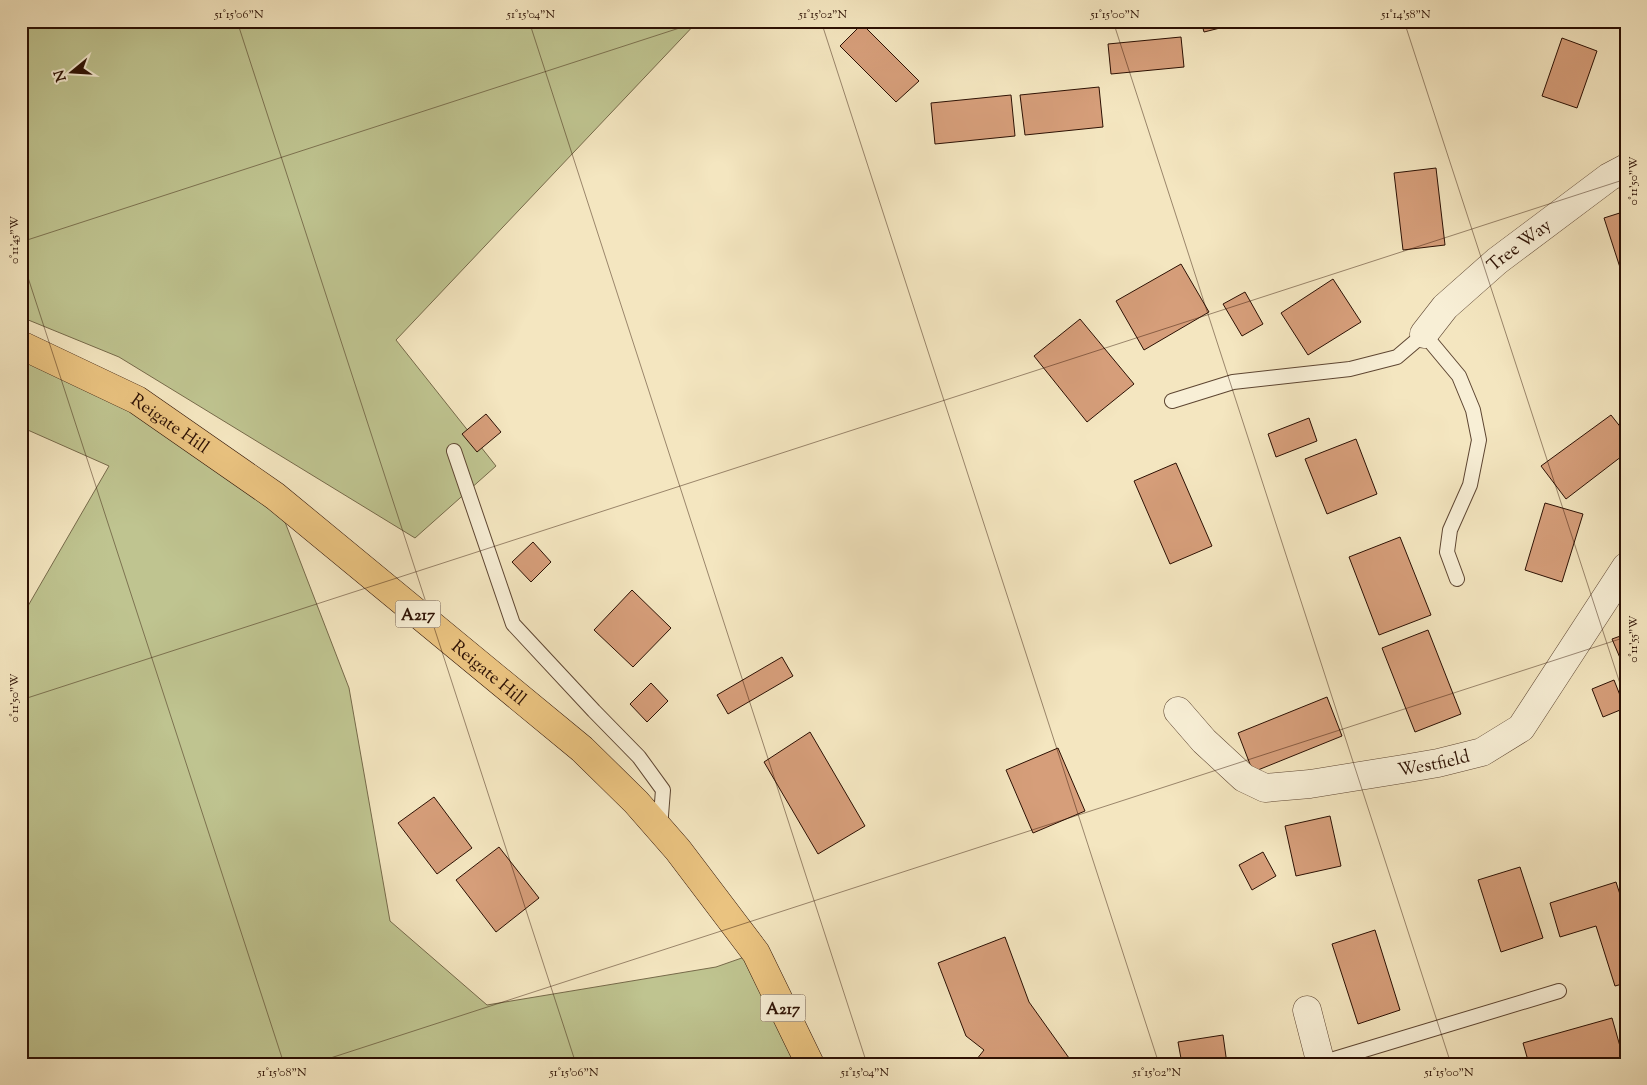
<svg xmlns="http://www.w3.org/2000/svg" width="1647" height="1085" viewBox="0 0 1647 1085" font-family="'Sorts Mill Goudy',serif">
  <rect width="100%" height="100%" fill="#f4e6c0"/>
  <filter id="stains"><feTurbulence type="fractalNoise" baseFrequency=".004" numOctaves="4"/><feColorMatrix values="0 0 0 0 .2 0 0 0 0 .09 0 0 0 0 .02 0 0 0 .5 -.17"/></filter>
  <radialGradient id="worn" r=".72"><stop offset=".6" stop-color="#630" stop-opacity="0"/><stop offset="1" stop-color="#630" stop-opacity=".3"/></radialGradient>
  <g fill="#bfc490" stroke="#766a4a">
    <path d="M21,21H698L396,340L496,466L415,538L119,357L21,317Z"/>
    <path d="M21,345L275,496L349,688L390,921L487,1005L716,967L756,953L802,1064H21V618L109,466L21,427Z"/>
  </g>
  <g fill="#d69e7a" stroke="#2c1003">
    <path d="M1201,21H1248L1204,32Z"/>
    <path d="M862,24L919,81L896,102L840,46Z"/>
    <path d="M1181,37L1184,67L1111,74L1108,44Z"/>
    <path d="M1562,38L1597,51L1577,108L1542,96Z"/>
    <path d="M1099,87L1103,127L1025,135L1020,95Z"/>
    <path d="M1011,95L1015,136L935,144L931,103Z"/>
    <path d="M1436,168L1445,245L1403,250L1394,173Z"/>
    <path d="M1626,211V286L1604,218Z"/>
    <path d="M1181,264L1209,312L1144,350L1116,301Z"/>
    <path d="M1333,279L1361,322L1308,355L1281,313Z"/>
    <path d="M1245,292L1263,324L1242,336L1223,304Z"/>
    <path d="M1080,319L1134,384L1087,422L1034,356Z"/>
    <path d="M486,414L501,432L477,452L462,434Z"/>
    <path d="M1611,415L1626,434V453L1566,499L1541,466Z"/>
    <path d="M1309,418L1317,441L1276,457L1268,434Z"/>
    <path d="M1356,439L1377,494L1327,514L1305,459Z"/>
    <path d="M1176,463L1212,546L1170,564L1134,481Z"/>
    <path d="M1545,503L1583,514L1562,582L1525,570Z"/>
    <path d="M1400,537L1431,615L1379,635L1349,557Z"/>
    <path d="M533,542L551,562L531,582L512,562Z"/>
    <path d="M632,590L671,628L633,667L594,630Z"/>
    <path d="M1428,630L1461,714L1415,732L1382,648Z"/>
    <path d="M1626,634V672L1612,639Z"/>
    <path d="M782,657L793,676L728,714L717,695Z"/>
    <path d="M1614,680L1625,708L1603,717L1592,689Z"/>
    <path d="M651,683L668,701L647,722L630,704Z"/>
    <path d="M1327,697L1342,736L1253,772L1238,733Z"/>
    <path d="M810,732L865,826L818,854L764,762Z"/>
    <path d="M1058,748L1085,811L1033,833L1006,770Z"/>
    <path d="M434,797L472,848L437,874L398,823Z"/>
    <path d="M1330,816L1341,866L1296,876L1285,826Z"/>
    <path d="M499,847L539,898L496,932L456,880Z"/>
    <path d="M1263,852L1276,876L1252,890L1239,865Z"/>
    <path d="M1520,867L1543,938L1501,952L1478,880Z"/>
    <path d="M1616,882L1626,913V983L1615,986L1596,926L1560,937L1550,903Z"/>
    <path d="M1375,930L1400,1010L1358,1024L1332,944Z"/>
    <path d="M1005,937L1029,1002L1069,1058L1061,1064H973L984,1050L966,1036L938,963Z"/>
    <path d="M1612,1018L1625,1064H1529L1523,1043Z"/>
    <path d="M1223,1035L1227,1064H1182L1178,1042Z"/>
  </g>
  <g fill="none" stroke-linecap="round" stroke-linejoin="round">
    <defs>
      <g id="lane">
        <path d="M1172,401L1233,382L1350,369L1397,357L1424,334L1459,376L1473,410L1479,440L1470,485L1450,530L1447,552L1457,579"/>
        <path d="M454,451L513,624L594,711L639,757L663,790L660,828"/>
        <path d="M1321,1063L1559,991"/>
      </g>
      <g id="street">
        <path id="s1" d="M1424,334L1445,307L1497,261L1609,177L1626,168"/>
        <path id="s2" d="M1178,711L1204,741L1244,778L1265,788L1310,784L1403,769L1438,763L1482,752L1521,728L1626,567"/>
        <path d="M1307,1010L1321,1064"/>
      </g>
      <g id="primary">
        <path id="s3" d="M21,345L137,400L275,496L582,749L636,802L678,850L756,953L810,1064"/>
      </g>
    </defs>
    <use href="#lane" stroke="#5e4632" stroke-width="16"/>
    <use href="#street" stroke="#5e4632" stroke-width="29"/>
    <use href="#primary" stroke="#2c1003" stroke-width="29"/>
    <use href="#lane" stroke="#f8efd6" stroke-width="14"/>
    <use href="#street" stroke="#f8efd6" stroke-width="28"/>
    <use href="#primary" stroke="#eac380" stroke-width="28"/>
  </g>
  <path fill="none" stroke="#2c1003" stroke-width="1" stroke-opacity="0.45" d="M237,21L576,1064M529,21L867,1064M821,21L1159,1064M1113,21L1451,1064M1404,21L1626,702M21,242L701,21M21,256L284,1064M21,700L1626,179M312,1064L1626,637"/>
  <g text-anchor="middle" stroke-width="4" stroke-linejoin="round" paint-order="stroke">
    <g fill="#f8efd6" stroke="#695342" stroke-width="1">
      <rect x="395.5" y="600.5" width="45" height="27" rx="4"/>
      <rect x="760.5" y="994.5" width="45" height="27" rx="4"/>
    </g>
    <g font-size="16" font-weight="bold" fill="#2c1003">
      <text x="418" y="620">A217</text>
      <text x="783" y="1014">A217</text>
    </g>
    <g font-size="18" fill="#2c1003" stroke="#f8efd6">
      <text dy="6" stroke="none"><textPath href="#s1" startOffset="131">Tree Way</textPath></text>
      <text dy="6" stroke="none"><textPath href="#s3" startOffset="169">Reigate Hill</textPath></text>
      <text dy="6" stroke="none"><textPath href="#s3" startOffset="574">Reigate Hill</textPath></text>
      <text dy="6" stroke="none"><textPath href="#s2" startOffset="288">Westfield</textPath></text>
    </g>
  </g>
  <rect width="1647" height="1085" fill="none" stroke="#f4e6c0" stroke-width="55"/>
  <g transform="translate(72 72) rotate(252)" stroke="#f8efd6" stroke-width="4" paint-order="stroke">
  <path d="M0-4L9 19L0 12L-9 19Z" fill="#2c1003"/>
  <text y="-8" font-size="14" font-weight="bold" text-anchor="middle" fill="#2c1003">N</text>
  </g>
  <rect x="28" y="28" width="1592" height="1030" fill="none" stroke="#2c1003" stroke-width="2"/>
  <g font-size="12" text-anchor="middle" fill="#2c1003">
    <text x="239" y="18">51°15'06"N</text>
    <text x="531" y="18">51°15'04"N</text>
    <text x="823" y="18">51°15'02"N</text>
    <text x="1115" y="18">51°15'00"N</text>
    <text x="1406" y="18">51°14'58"N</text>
    <text transform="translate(1633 181) rotate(-90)" y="4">0°11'50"W</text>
    <text transform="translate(14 240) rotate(-90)" y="4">0°11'45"W</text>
    <text transform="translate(1633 639) rotate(-90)" y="4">0°11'55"W</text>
    <text transform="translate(14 698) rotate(-90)" y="4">0°11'50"W</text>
    <text x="282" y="1076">51°15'08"N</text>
    <text x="574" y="1076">51°15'06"N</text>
    <text x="865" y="1076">51°15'04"N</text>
    <text x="1157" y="1076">51°15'02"N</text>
    <text x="1449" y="1076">51°15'00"N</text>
  </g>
  <rect width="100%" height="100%" filter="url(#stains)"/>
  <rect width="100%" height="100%" fill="url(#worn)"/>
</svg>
